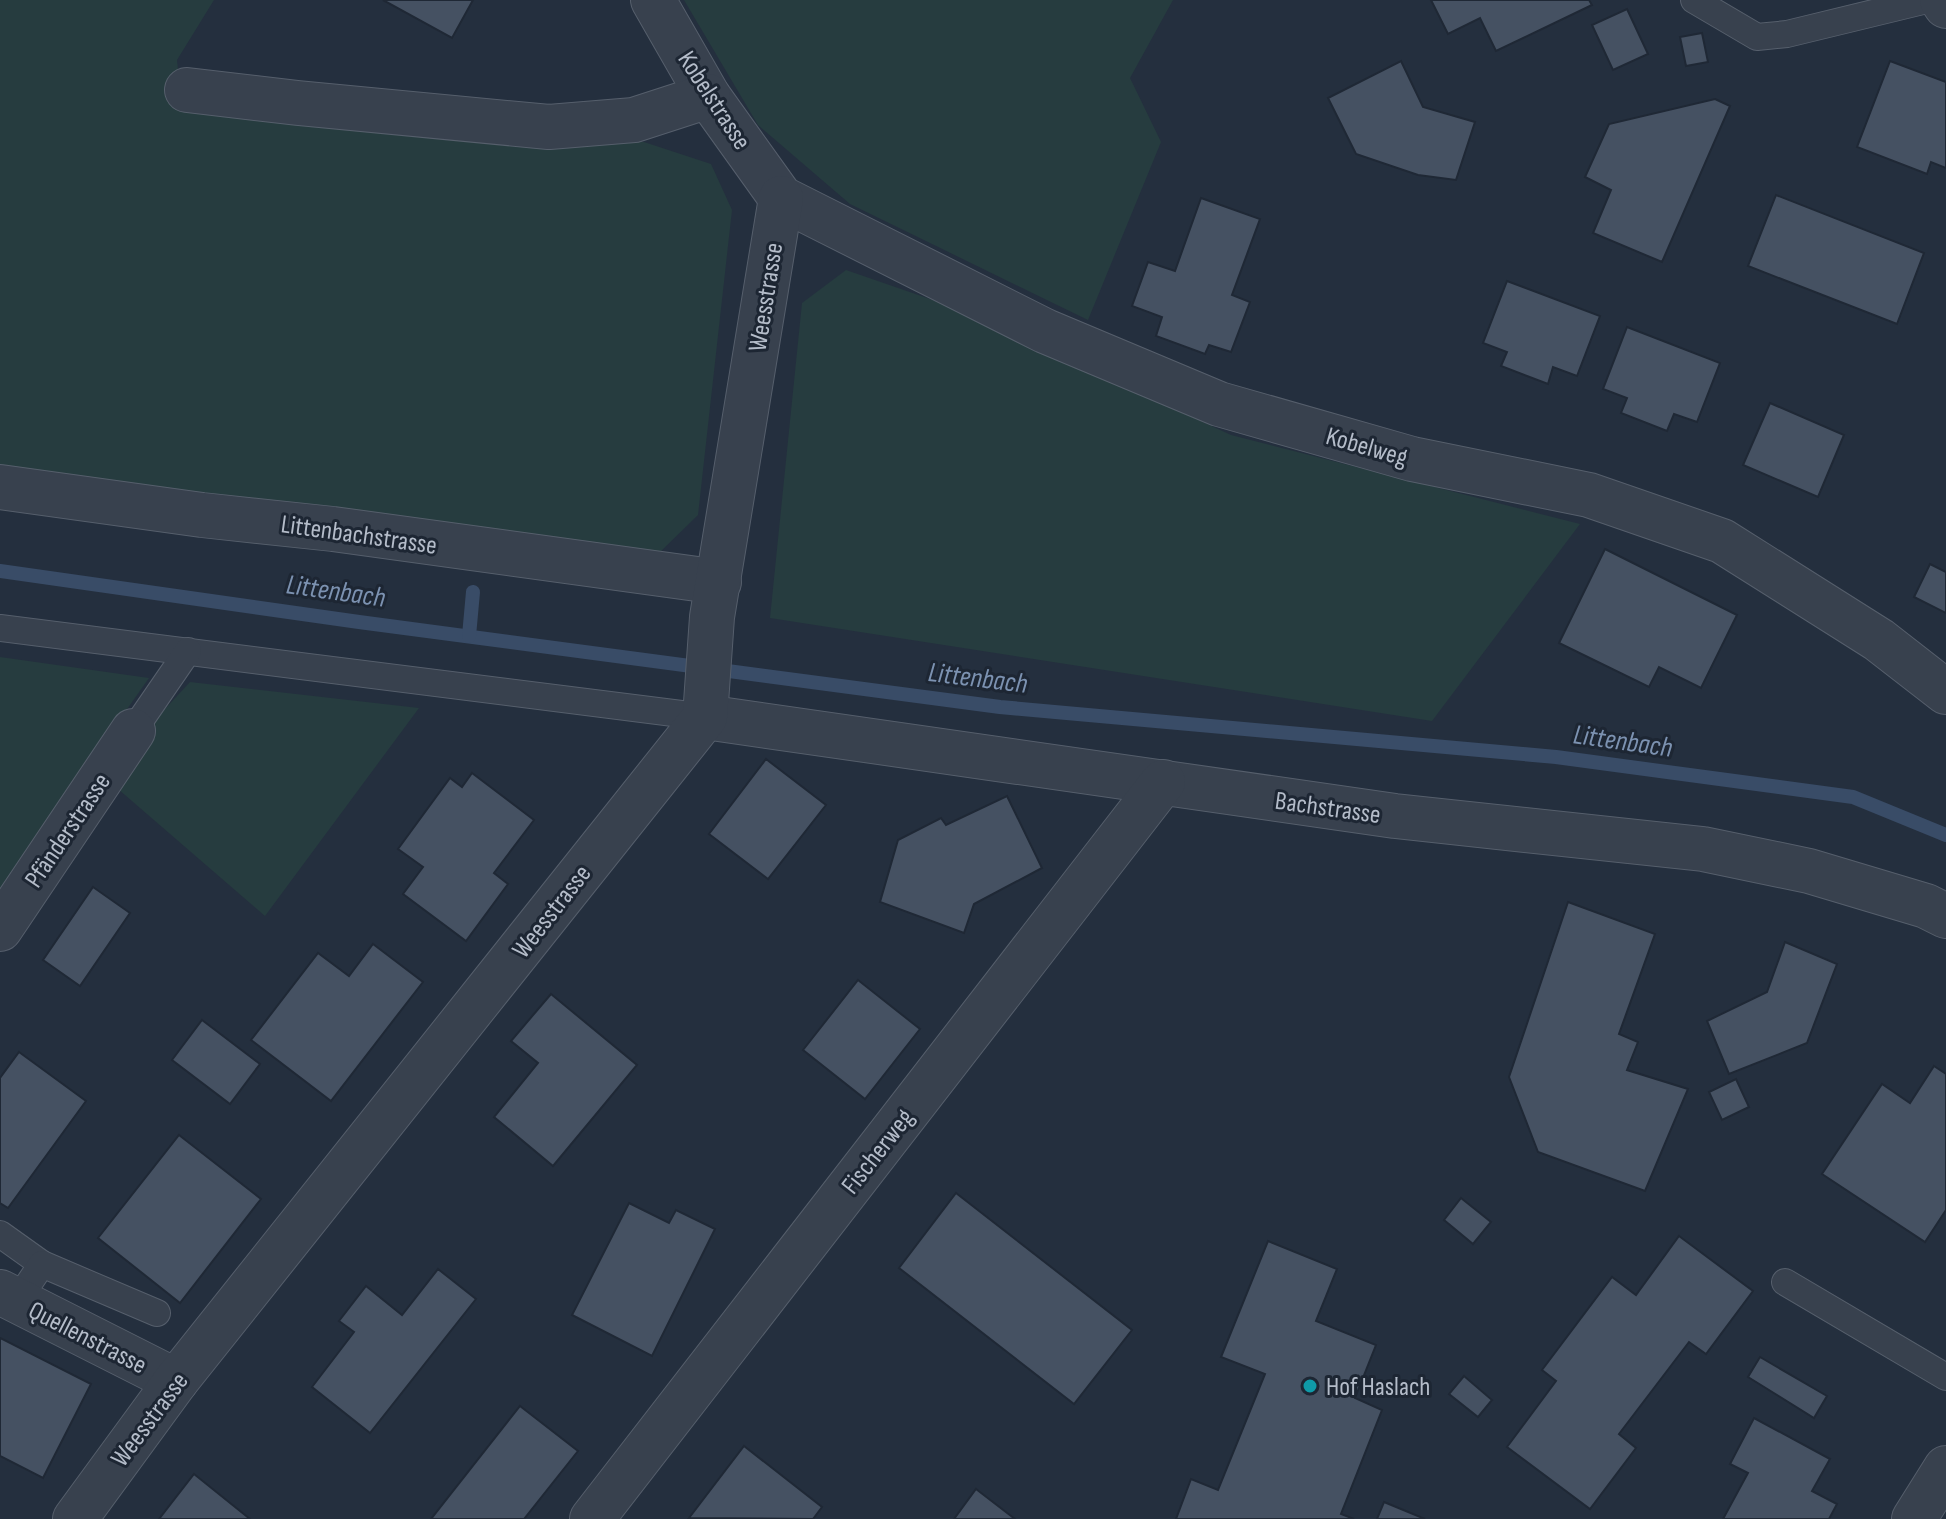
<svg xmlns="http://www.w3.org/2000/svg" width="1946" height="1519" viewBox="0 0 1946 1519" font-family="'Sofia Sans Condensed',sans-serif">
  <rect width="100%" height="100%" fill="#242f3e"/>
  <g fill="#263c3f">
    <path d="M0,0H214L177,60L182,108L393,129L644,142L711,164L732,210L698,515L657,555L0,468Z"/>
    <path d="M684,0H1173L1130,78L1161,142L1088,320L850,204L758,125Z"/>
    <path d="M846,270L953,307L1231,435L1580,524L1432,721L770,618L802,303Z"/>
    <path d="M0,657L149,678L0,889Z"/>
    <path d="M190,682L419,708L265,916L103,776Z"/>
  </g>
  <g fill="none" stroke-linecap="round" stroke-linejoin="round">
    <g stroke="#394c67" stroke-width="14">
      <path d="M0,571L359,622L1000,707L1556,757L1853,797L1946,835"/>
      <path d="M469,636L473,592"/>
    </g>
  </g>
  <g fill="#455162" stroke="#1f2835" stroke-width="2">
    <path d="M383,0H473L452,38Z"/>
    <path d="M1431,0H1589L1592,5L1496,51L1480,18L1448,34Z"/>
    <path d="M1627,9L1648,54L1613,70L1592,25Z"/>
    <path d="M1702,33L1708,62L1686,66L1680,37Z"/>
    <path d="M1401,61L1423,107L1475,122L1456,180L1418,175L1356,154L1328,98Z"/>
    <path d="M1890,61L1946,82V168L1931,162L1927,174L1857,147Z"/>
    <path d="M1715,99L1730,106L1662,262L1593,233L1611,190L1585,177L1609,124Z"/>
    <path d="M1776,195L1924,253L1897,324L1748,266Z"/>
    <path d="M1201,198L1260,219L1232,295L1250,302L1231,352L1209,345L1205,354L1156,336L1162,317L1132,306L1148,262L1175,271Z"/>
    <path d="M1507,281L1600,316L1577,376L1553,367L1548,384L1501,366L1507,352L1483,343Z"/>
    <path d="M1627,327L1720,363L1697,422L1674,414L1667,431L1621,413L1627,398L1603,389Z"/>
    <path d="M1770,403L1844,435L1818,497L1743,465Z"/>
    <path d="M1605,549L1737,615L1701,688L1659,667L1649,687L1559,643Z"/>
    <path d="M1930,564L1946,572V613L1914,597Z"/>
    <path d="M766,759L826,805L768,879L709,834Z"/>
    <path d="M472,773L534,820L494,873L508,884L466,941L403,894L423,867L398,849L450,778L462,787Z"/>
    <path d="M1007,796L1042,868L974,904L964,933L880,902L898,840L941,818L946,825Z"/>
    <path d="M93,887L130,913L80,986L43,960Z"/>
    <path d="M1568,902L1655,934L1619,1034L1638,1042L1627,1070L1688,1089L1645,1191L1538,1152L1509,1077Z"/>
    <path d="M1785,942L1837,964L1807,1043L1729,1074L1707,1021L1767,992Z"/>
    <path d="M373,944L423,982L331,1101L251,1040L318,953L349,976Z"/>
    <path d="M858,980L920,1029L865,1099L803,1050Z"/>
    <path d="M551,994L637,1065L553,1166L494,1117L538,1063L511,1041Z"/>
    <path d="M202,1020L260,1064L230,1104L172,1060Z"/>
    <path d="M19,1052L86,1101L8,1208L0,1203V1078Z"/>
    <path d="M1934,1066L1946,1074V1210L1925,1242L1822,1174L1882,1084L1910,1103Z"/>
    <path d="M1736,1079L1749,1107L1722,1120L1709,1092Z"/>
    <path d="M179,1135L261,1199L180,1303L98,1238Z"/>
    <path d="M956,1193L1132,1330L1074,1404L899,1268Z"/>
    <path d="M1461,1198L1491,1222L1473,1244L1444,1220Z"/>
    <path d="M629,1203L669,1223L676,1210L715,1229L652,1356L572,1315Z"/>
    <path d="M1679,1236L1753,1291L1706,1354L1689,1342L1619,1434L1636,1448L1590,1509L1507,1447L1556,1381L1542,1370L1612,1277L1636,1295Z"/>
    <path d="M1268,1241L1337,1269L1316,1321L1376,1345L1355,1398L1382,1410L1341,1514L1354,1519H1176L1191,1479L1218,1490L1265,1374L1221,1357Z"/>
    <path d="M438,1269L476,1299L370,1433L312,1387L354,1332L339,1321L366,1286L402,1315Z"/>
    <path d="M0,1338L91,1384L43,1478L0,1456Z"/>
    <path d="M1760,1357L1827,1396L1814,1418L1748,1377Z"/>
    <path d="M1464,1376L1492,1400L1478,1417L1449,1394Z"/>
    <path d="M520,1406L578,1451L524,1519H431Z"/>
    <path d="M1754,1418L1830,1459L1812,1491L1837,1504L1829,1519H1723L1748,1473L1730,1464Z"/>
    <path d="M744,1446L822,1507L813,1519L689,1518Z"/>
    <path d="M194,1474L250,1519H159Z"/>
    <path d="M976,1489L1015,1519H954Z"/>
    <path d="M1384,1502L1425,1519H1377Z"/>
  </g>
  <g fill="none" stroke-linecap="round" stroke-linejoin="round">
    <defs>
      <g id="service">
        <path d="M1694,0L1757,37L1787,34L1927,0"/>
        <path d="M0,628L705,717"/>
        <path d="M133,731L188,651"/>
        <path d="M0,1234L42,1264"/>
        <path d="M1785,1282L1946,1377"/>
        <path d="M17,1301L42,1264L157,1313"/>
      </g>
      <g id="minor">
        <path d="M653,0L708,96L781,198L1045,331L1219,404L1412,459L1589,495L1722,541L1879,640L1946,692"/>
        <path d="M1942,0L1946,6"/>
        <path d="M187,90L298,103L549,127L634,120L708,96"/>
        <path d="M0,487L202,515L333,529L719,582"/>
        <path d="M705,717L1395,816L1703,849L1809,871L1926,906L1946,916"/>
        <path d="M0,929L133,731"/>
        <path d="M0,1292L176,1381"/>
        <path d="M75,1519L176,1381L705,717L712,617L781,198"/>
        <path d="M592,1519L1163,782"/>
        <path d="M1914,1519L1946,1468"/>
      </g>
    </defs>
    <use href="#service" stroke="#565f6c" stroke-width="28"/>
    <use href="#minor" stroke="#565f6c" stroke-width="46"/>
    <use href="#service" stroke="#38414e" stroke-width="26"/>
    <use href="#minor" stroke="#38414e" stroke-width="44"/>
  </g>
  <circle fill="#0f9aa8" stroke="#1d2633" stroke-width="3" cx="1310" cy="1386" r="8"/>
  <g text-anchor="middle" stroke-width="6" stroke-linejoin="round" paint-order="stroke">
    <g font-size="26" fill="#b4bcc9" stroke="#1d2633">
      <text transform="translate(715 100) rotate(57)" y="9">Kobelstrasse</text>
      <text transform="translate(765 297) rotate(-81)" y="9">Weesstrasse</text>
      <text transform="translate(1367 446) rotate(16)" y="9">Kobelweg</text>
      <text transform="translate(359 534) rotate(8)" y="9">Littenbachstrasse</text>
      <text transform="translate(1328 807) rotate(8)" y="9">Bachstrasse</text>
      <text transform="translate(67 830) rotate(-56)" y="9">Pfänderstrasse</text>
      <text transform="translate(551 911) rotate(-52)" y="9">Weesstrasse</text>
      <text transform="translate(877 1151) rotate(-52)" y="9">Fischerweg</text>
      <text transform="translate(88 1337) rotate(27)" y="9">Quellenstrasse</text>
      <text transform="translate(149 1419) rotate(-53)" y="9">Weesstrasse</text>
    </g>
    <g font-size="26" fill="#b4bcc9" stroke="#1d2633" text-anchor="start">
      <text x="1326" y="1395">Hof Haslach</text>
    </g>
    <g font-size="28" font-style="italic" fill="#7c92b1" stroke="#1d2633">
      <text transform="translate(336 590) rotate(8)" y="10">Littenbach</text>
      <text transform="translate(978 677) rotate(7)" y="10">Littenbach</text>
      <text transform="translate(1623 740) rotate(8)" y="10">Littenbach</text>
    </g>
  </g>
</svg>
